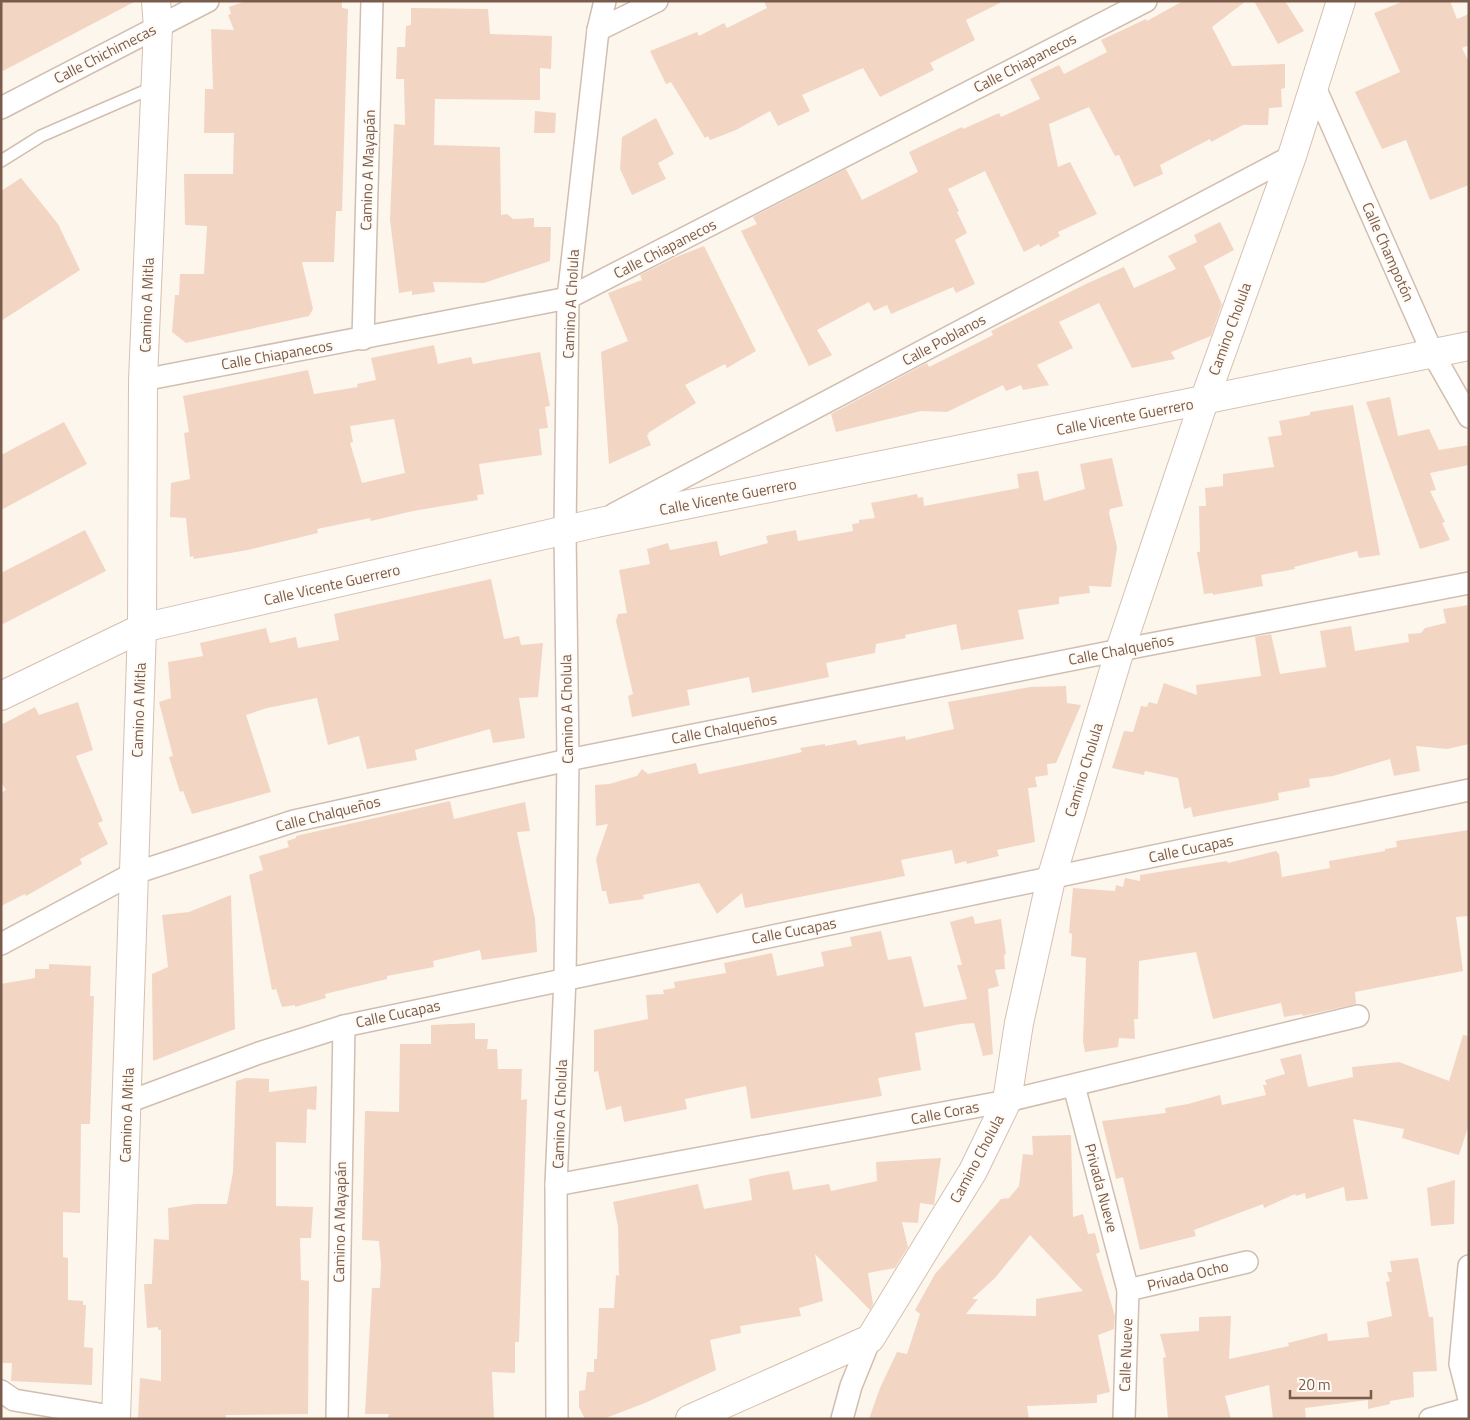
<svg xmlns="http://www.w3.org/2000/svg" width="1470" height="1420" viewBox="0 0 1470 1420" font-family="'Titillium Web',sans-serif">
  <rect width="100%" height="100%" fill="#fdf6ec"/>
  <g fill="#f3d5c3" fill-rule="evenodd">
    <path d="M1,1H136L1,72Z"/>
    <path d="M246,1H342V8L348,9L342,211H336L334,262H302L313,309L309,316L186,343L172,332L175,295H179L180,274H204L207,226L185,225L184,174H233L234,133H204L205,89H213L211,29L234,30L228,15L231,14L229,7Z"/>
    <path d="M764,1H1004L966,20L975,40L930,63L934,70L880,97L863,68L802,95L810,111L778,126L770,111L736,130L710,140L708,136L705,138L671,82L666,84L650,51L697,32L699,36L724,23L727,28L767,8Z"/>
    <path d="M1183,1H1246L1212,27L1232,66L1285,64V88L1281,89L1282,107L1269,108L1268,125H1243L1211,142L1210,139L1160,165L1163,174L1134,187L1119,155L1115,156L1089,107L1049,124L1058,167L1070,162L1097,214L1058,232L1060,236L1040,247L1039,244L1024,252L985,171L948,189L959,211L957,212L967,233L955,240L975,284L956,293L953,287L891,314L887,305L874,311L869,302L817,330L832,355L809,366L741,231L757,224L753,217L846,169L862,200L918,172L909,152L962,127L963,129L999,113L1001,117L1040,99L1030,79L1059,65L1064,74L1107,52L1101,40L1146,19L1147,21Z"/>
    <path d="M1254,1H1285L1304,31L1278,44Z"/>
    <path d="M1404,1H1450L1457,19L1469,14V45L1462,48L1469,62V185L1430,200L1406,140L1382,149L1355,92L1400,72L1374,13Z"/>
    <path d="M411,8L488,9L490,34L552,36L551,69L540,68V100L435,99L434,145L500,147L501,215L507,214L513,219L534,218V227H551L550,261L484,283L433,282L435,292L412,295V291L399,293L390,220L394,124L405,125L404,79H396L397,47H405L406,26L411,25Z"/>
    <path d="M535,111L556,113L555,133H534Z"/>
    <path d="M656,118L674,154L658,163L666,179L632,195L620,169L622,137Z"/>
    <path d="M21,178L58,224L80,270L1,321V191Z"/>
    <path d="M1220,222L1234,250L1204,266L1222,304L1211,336L1171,352L1175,359L1132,368L1099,303L1059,322L1073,348L1037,365L1049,385L1023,390L1021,385L1006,391L1003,385L947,412L921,411L836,432L831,414L927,363L929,367L993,335L991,331L1088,283L1124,267L1134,288L1176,269L1168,256L1197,242L1194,235Z"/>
    <path d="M704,246L756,351L727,368L725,364L685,385L696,403L648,433L649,434L647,436L651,445L609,464L601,352L628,341L608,293L642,280L640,275L676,257Z"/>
    <path d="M434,345L438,364L471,357L473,364L540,352L550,406L545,407L548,428L539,429L542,455L479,464L484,494L477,495L478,500L413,511L371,521L370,518L317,529L318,533L248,550L194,559L193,556L190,557L186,518L170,517L171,483L190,479L184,433L189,432L183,396L308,370L314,394L358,387L357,384L376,380L371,358ZM394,419L405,473L362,483L350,443L353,442L350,426Z"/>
    <path d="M1390,397L1398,436L1429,429L1439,450L1469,445V465L1430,473L1436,490L1430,491L1445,522L1442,523L1450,540L1420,549L1366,402Z"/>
    <path d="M1353,405L1380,555L1359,558L1357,551L1294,567L1295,569L1261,575L1263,586L1213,595V593L1204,594L1197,552H1200L1199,506H1206L1205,488L1223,486V474L1274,467L1268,437L1282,435L1279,421L1310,415V412Z"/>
    <path d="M64,422L87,464L1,510V455Z"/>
    <path d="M1112,458L1123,506L1110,509L1109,513L1117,547L1111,587L1089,586L1090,593L1059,597V604L1018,610L1024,639L961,650L956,624L905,635L906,638L876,644L875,653L826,663L829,677L752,693L749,677L687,690L690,705L632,717L628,696L633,694L616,621L618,614L627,613L619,570L650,564L647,549L668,543L670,550L717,541L720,556L768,543L766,536L796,530L798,541L853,531L852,524L859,523V520L875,518L871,503L917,494L918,498L923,497L924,506L1019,488L1017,474L1038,471L1044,501L1085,489L1080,464Z"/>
    <path d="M85,530L106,571L1,625V573Z"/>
    <path d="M491,579L504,639L519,636L521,645L543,643L538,697L519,698L525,738L493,743L490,729L415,750L417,760L367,769L359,736L328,745L317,698L267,708L246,715L271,792L192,814L183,791L180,792L169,757L173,756L159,702L171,698L168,662L203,656L200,643L266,628L270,643L296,637L298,648L339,640L334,614Z"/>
    <path d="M1469,605V744L1447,749L1416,746L1420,771L1394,776L1390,759L1333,776L1309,779L1310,787L1278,793L1279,800L1193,817L1191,807L1184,809L1178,778L1145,771L1144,775L1112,768L1124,731L1133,732L1141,706L1147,707L1149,702L1157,704L1164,683L1197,695L1196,685L1261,676L1255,637L1271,634L1280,674L1326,667L1320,631L1351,626L1355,651L1409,642L1408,634L1421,633L1425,628L1446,623L1443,609Z"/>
    <path d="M1066,686L1067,703L1081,705L1056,763L1047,764L1048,775L1035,777L1037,787L1028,788L1035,842L997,850L999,856L967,864L966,861L955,864L952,850L901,860L905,876L745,908L742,893L717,914L699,883L643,895L644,899L609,904L606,891H602L596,859L608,824L596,826L595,785L609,784L637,776L642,769L648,774L696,763L699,774L780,757L802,752L800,748L825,744V746L856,740L858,745L905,736L906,740L954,729L948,702L1030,687Z"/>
    <path d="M78,702L93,750L76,756L103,821L98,823L108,844L80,859L82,864L26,896L25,894L1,906V793L6,790L1,782V725L35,707L39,715Z"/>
    <path d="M450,801L454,819L525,802L530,831L517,832L535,919L537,952L482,960L480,950L433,961L434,967L387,976V979L325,994L326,998L295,1007V1005L282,1007L276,989L272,990L249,875L263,870L259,856L289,847L287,841L296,838V836Z"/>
    <path d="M1469,830V916L1456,917L1463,971L1355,992L1356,1004L1303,1016L1302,1014L1284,1017L1281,1003L1213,1019L1196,952L1139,961L1138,1019H1134L1135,1039L1119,1038L1118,1047L1085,1052L1083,1041L1086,958L1071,956L1072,934L1069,933L1073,888L1115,891L1116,885L1123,887L1125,878L1140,881V875L1227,861L1228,863L1276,851L1279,854L1282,877L1330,868L1329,861L1385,851V849L1397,847L1396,841Z"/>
    <path d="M231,895L235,1029L153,1061L152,974L168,967L162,915L189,912Z"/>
    <path d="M973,916L975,924L1001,919L1006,954L1004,955L1005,969L995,970L999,986L988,989L993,1054L983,1056L974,1023L961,1024L915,1033L921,1070L878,1078L882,1096L751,1119L746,1086L685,1099L687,1109L624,1122L621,1106L606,1110L598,1071L594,1072V1030L648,1019L646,995L664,994L663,990L675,988L674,982L726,973L724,963L772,953L777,976L824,966L821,952L852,946L850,937L881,931L888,960L911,956L924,1007L967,999L957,965H962L950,922Z"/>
    <path d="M49,964L91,966L90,996H94L90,1124H81L80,1213L63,1212V1257L68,1258V1300L83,1301V1305H86L84,1347L93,1348L92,1385L11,1381L12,1363H1V984L35,978V969H49Z"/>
    <path d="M475,1023V1039H488L487,1049H497L498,1069H522L521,1100L527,1099L519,1342H515V1373L492,1372L494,1419H387L389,1414H365L372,1288H380L381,1264L379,1241L362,1240L365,1111L399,1112L400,1044H431V1025Z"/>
    <path d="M1463,1035L1469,1036V1124L1459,1155L1402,1138L1404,1129L1353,1119L1368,1199L1346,1201L1344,1187L1306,1199L1305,1193L1296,1196L1295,1194L1264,1208L1263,1204L1194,1230L1196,1236L1140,1250L1123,1177L1116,1179L1102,1121L1166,1113L1165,1108L1188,1104L1220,1095L1222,1105L1266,1095L1263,1085H1267L1265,1080L1285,1074L1280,1059L1301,1054L1308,1087L1353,1077L1352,1067L1399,1062L1449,1081Z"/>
    <path d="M246,1078L269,1079V1092L317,1086L316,1110L307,1109L306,1143L276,1142V1206L313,1207L311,1238H300L301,1280L309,1281L308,1414L226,1415V1419H138L140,1378L161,1381V1330H158V1327L147,1328L144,1284H152L154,1239L169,1240L168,1208L195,1204H227L233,1172L236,1081Z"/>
    <path d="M1071,1135L1073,1217L1083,1214L1088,1234L1095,1233L1100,1252L1096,1254L1115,1316L1114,1329L1098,1335L1110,1392L1097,1395V1403L1027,1406L1029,1419H869L880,1388L897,1352L907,1354L920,1314L915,1310L935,1274L1001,1199L1009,1198L1019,1186L1023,1154L1033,1155L1032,1136ZM1030,1235L1083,1291L1036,1299V1316L966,1314L978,1299H972L995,1278Z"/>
    <path d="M941,1158L934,1205L920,1203L918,1223L902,1222L908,1247L895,1268L868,1273L873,1304L870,1310L815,1254L823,1301L799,1308L801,1316L740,1326L741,1333L710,1340L716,1370L645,1403L603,1419H585L579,1407V1391L585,1390L587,1372H594V1359H597L599,1308H614L616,1275L619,1276L618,1226L613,1202L698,1184L704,1209L752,1200L749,1179L761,1176L789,1171L793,1190L829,1184L831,1191L877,1181L876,1162Z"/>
    <path d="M1455,1180L1454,1224L1431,1226L1427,1188Z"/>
    <path d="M1418,1258L1429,1317H1433L1437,1371L1413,1372L1414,1397L1390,1401V1404L1368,1409V1400L1305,1408L1306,1419H1273L1269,1385L1225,1396L1231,1419H1168L1163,1358L1166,1357L1160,1334L1199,1331V1317L1231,1316L1229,1359L1289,1346L1288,1343L1327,1333L1328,1341L1369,1337L1367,1322L1392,1316L1386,1282L1390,1281L1387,1272H1392L1390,1261Z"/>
  </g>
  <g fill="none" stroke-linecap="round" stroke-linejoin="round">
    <defs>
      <path id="lane" d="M1,161L41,136L154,87"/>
      <g id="street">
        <path d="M598,30L657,1"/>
        <path d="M1314,85L1433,354L1469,417"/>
        <path d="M1,108L208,1"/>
        <path d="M363,339L372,1"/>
        <path d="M143,380L568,298L1146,1"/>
        <path d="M614,514L1292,156"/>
        <path d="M1,944L132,874L294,821L568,760L1120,650L1469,583"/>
        <path d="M1074,1086L1128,1290L1124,1419"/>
        <path d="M128,1102L259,1053L344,1026L1469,790"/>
        <path d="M556,1185L1007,1101L1358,1016"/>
        <path d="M1469,1266L1460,1364L1469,1399"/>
        <path d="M1128,1290L1247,1262"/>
        <path d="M1,1391L14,1400L117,1417"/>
        <path d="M337,1419L344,1026"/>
        <path d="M557,1419L556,1185L565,978L568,760L565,532L568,298L598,30L605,1"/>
        <path d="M842,1419L851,1386L870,1339"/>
        <path d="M1430,1419L1469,1408"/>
      </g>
      <g id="secondary">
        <path d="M1,696L142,628L596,523L1469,346"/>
        <path d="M116,1419L142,628L143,380L158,27L156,1"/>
        <path d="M690,1419L870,1339L973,1171L1007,1101L1019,1023L1051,879L1120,650L1204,401L1292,156L1341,1"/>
      </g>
    </defs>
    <use href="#lane" stroke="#d1beb0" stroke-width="14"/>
    <use href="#street" stroke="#d1beb0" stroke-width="24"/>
    <use href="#secondary" stroke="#d6c0b0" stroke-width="30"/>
    <use href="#lane" stroke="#fff" stroke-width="11"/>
    <use href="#street" stroke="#fff" stroke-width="21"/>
    <use href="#secondary" stroke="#fff" stroke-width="28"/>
  </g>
  <g text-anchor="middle" stroke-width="4" stroke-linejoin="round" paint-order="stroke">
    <g font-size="15" fill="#7a5c4d" stroke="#fffaf3">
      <text transform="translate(105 54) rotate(-27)" y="5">Calle Chichimecas</text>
      <text transform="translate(1025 63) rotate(-27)" y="5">Calle Chiapanecos</text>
      <text transform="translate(368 170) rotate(-88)" y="5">Camino A Mayapán</text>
      <text transform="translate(665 249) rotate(-27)" y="5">Calle Chiapanecos</text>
      <text transform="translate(1388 252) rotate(66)" y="5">Calle Champotón</text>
      <text transform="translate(571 304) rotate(-87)" y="5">Camino A Cholula</text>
      <text transform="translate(147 305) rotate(-88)" y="5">Camino A Mitla</text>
      <text transform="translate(1230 329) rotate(-70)" y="5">Camino Cholula</text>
      <text transform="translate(944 340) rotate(-28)" y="5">Calle Poblanos</text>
      <text transform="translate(277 355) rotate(-10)" y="5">Calle Chiapanecos</text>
      <text transform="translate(1125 417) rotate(-11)" y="5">Calle Vicente Guerrero</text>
      <text transform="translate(728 497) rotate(-11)" y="5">Calle Vicente Guerrero</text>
      <text transform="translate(332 585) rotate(-13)" y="5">Calle Vicente Guerrero</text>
      <text transform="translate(1121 650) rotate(-11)" y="5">Calle Chalqueños</text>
      <text transform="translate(567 709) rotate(-91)" y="5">Camino A Cholula</text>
      <text transform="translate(139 710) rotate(-88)" y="5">Camino A Mitla</text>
      <text transform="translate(724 729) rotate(-11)" y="5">Calle Chalqueños</text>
      <text transform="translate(1084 770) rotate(-73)" y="5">Camino Cholula</text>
      <text transform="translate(328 814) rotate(-14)" y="5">Calle Chalqueños</text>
      <text transform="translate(1191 849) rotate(-12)" y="5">Calle Cucapas</text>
      <text transform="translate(794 931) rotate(-11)" y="5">Calle Cucapas</text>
      <text transform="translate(398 1014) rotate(-12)" y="5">Calle Cucapas</text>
      <text transform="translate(945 1113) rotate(-11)" y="5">Calle Coras</text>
      <text transform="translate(560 1114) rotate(-88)" y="5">Camino A Cholula</text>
      <text transform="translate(127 1115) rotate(-88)" y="5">Camino A Mitla</text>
      <text transform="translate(977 1159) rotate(-62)" y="5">Camino Cholula</text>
      <text transform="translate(1101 1188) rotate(75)" y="5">Privada Nueve</text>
      <text transform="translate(340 1222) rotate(-89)" y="5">Camino A Mayapán</text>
      <text transform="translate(1188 1276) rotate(-14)" y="5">Privada Ocho</text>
      <text transform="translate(1126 1355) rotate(-88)" y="5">Calle Nueve</text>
    </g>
  </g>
  <rect width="1470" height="1420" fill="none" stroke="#7a5c4d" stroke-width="5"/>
  <path d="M1290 1390v8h81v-8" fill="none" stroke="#7a5c4d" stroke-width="2.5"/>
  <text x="1298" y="1390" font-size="15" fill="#7a5c4d" stroke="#fffaf3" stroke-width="4" paint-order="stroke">20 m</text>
</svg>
